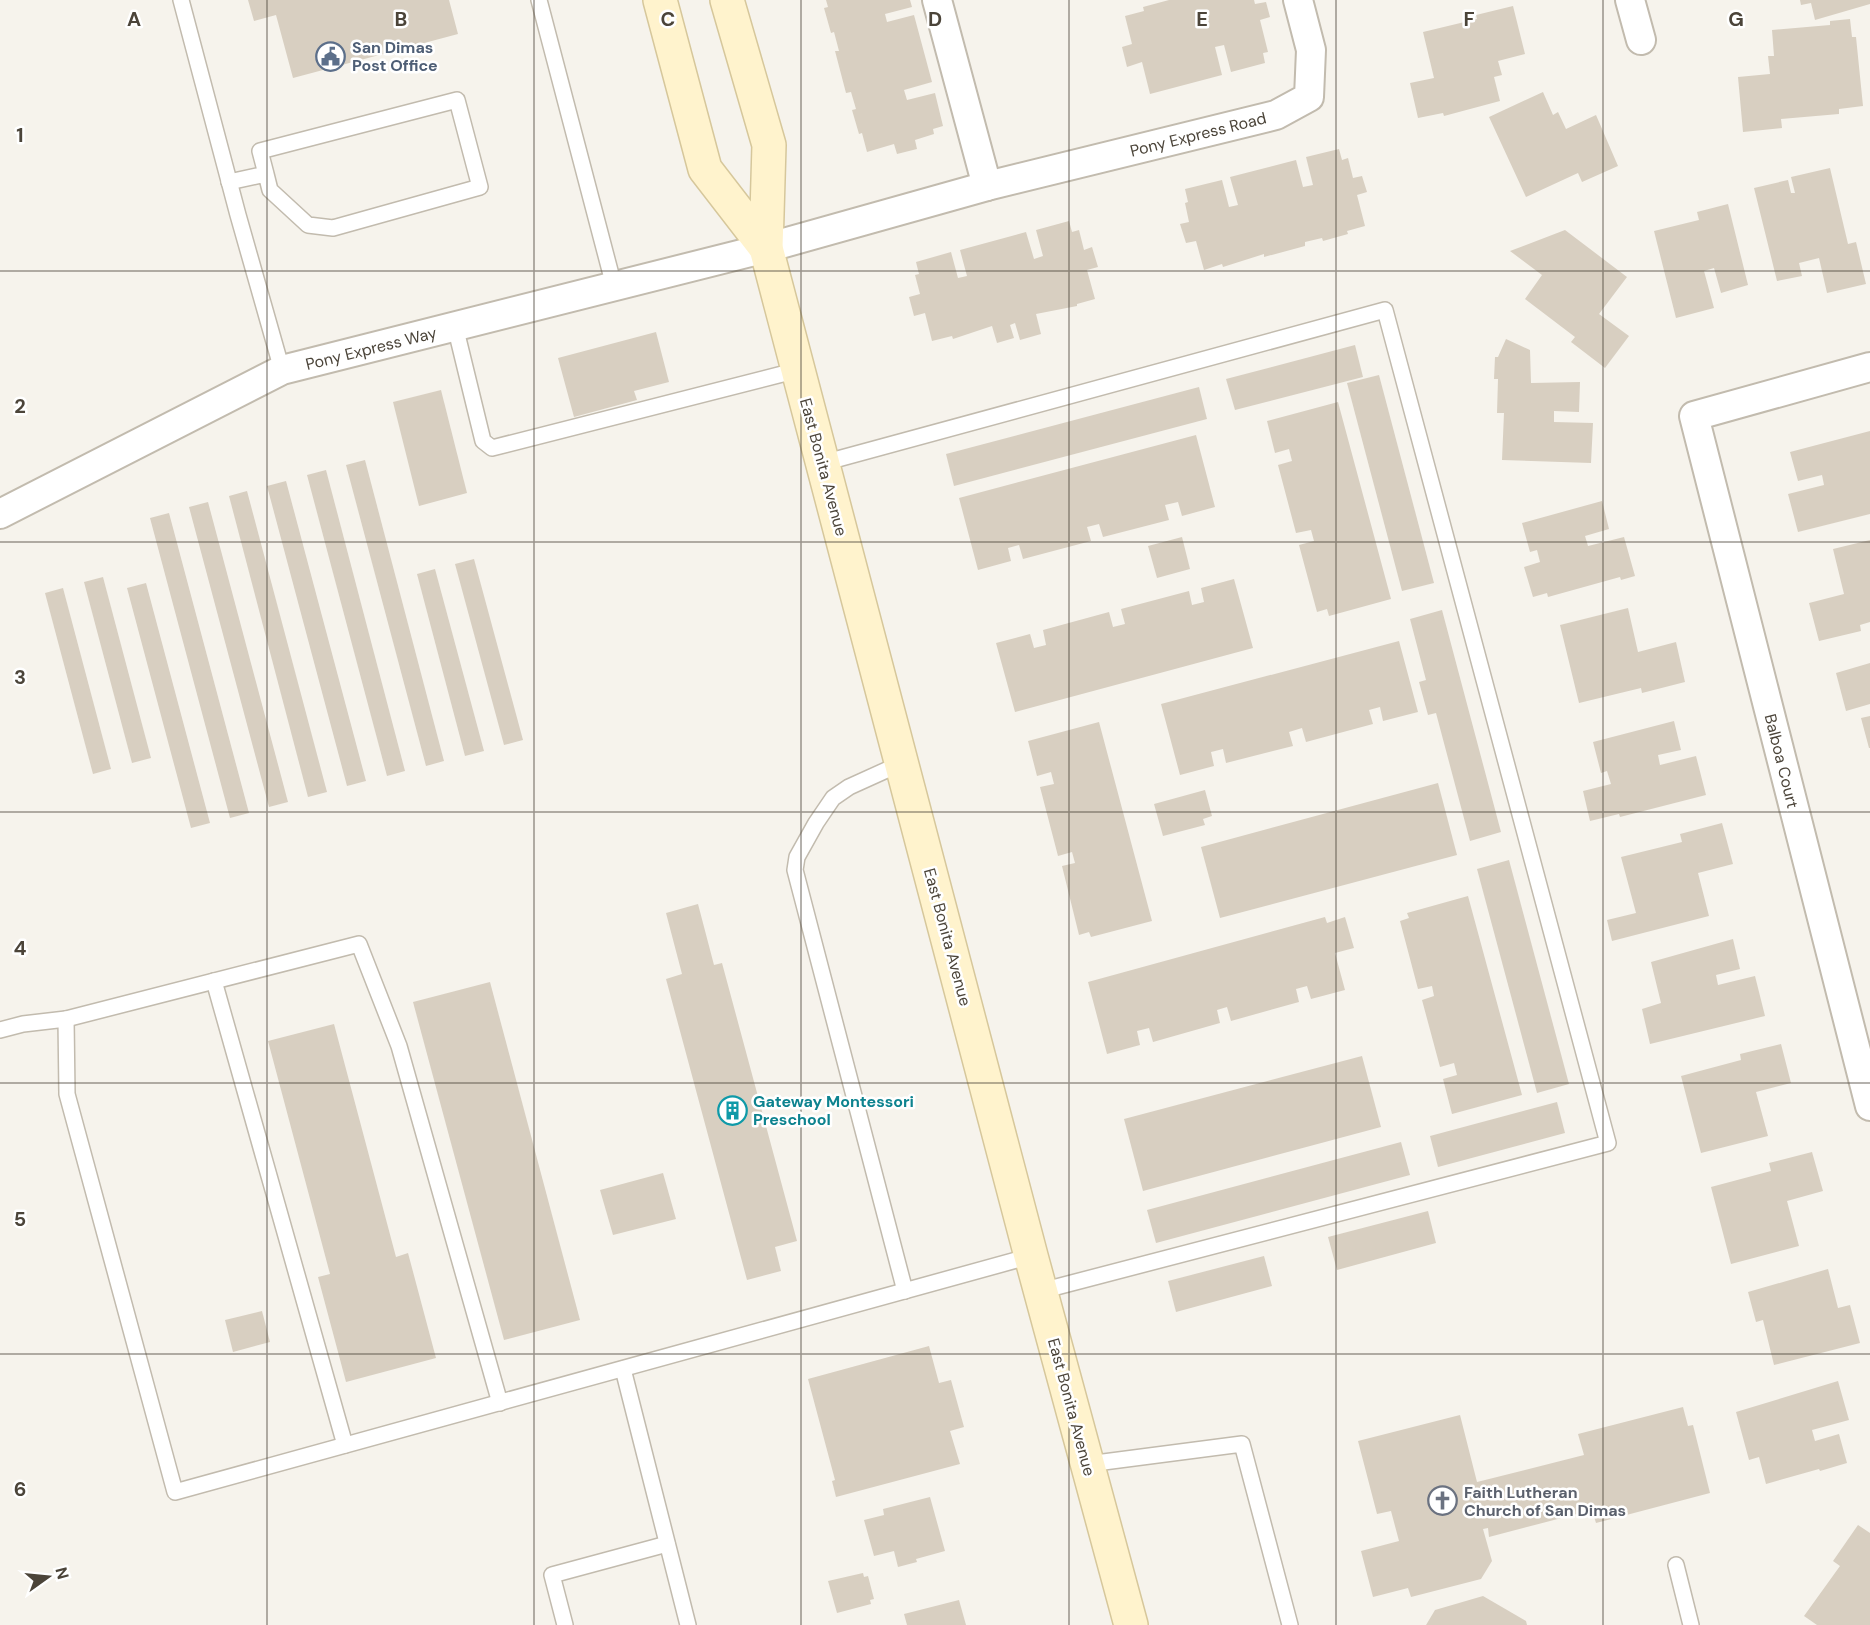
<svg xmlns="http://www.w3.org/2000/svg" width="1870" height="1625" viewBox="0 0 1870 1625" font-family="'DM Sans',sans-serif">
  <rect width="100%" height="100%" fill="#f6f3ec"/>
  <g fill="#d8cfc1">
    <path d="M248,0H449L458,34L293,78L276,15L254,21Z"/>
    <path d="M826,0H910L912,7L885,14L887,22L914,15L932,82L904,90L907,100L935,93L943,126L933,129L934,134L915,140L917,149L897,154L894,144L867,152L862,133L859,134L852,110L856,109L851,92L846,93L835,51H839L834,32L831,33L824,8L828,7Z"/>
    <path d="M1169,0H1254L1255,4L1266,2L1270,17L1260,20L1268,52L1263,53L1265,63L1231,72L1224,45L1215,47L1222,75L1150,94L1142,62L1127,67L1122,47L1132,44L1125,16L1144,11L1143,7Z"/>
    <path d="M1800,0H1870V4L1815,20L1811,3L1801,5Z"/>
    <path d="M1513,6L1525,54L1498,61L1502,75L1494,77L1500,101L1444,116L1443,113L1418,118L1410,83L1434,78L1423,32L1477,19L1476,15Z"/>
    <path d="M1850,19L1852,37H1856L1863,106L1839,109V114L1781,119L1782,128L1743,132L1738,77L1770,74L1768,56H1774L1772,30L1830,25V21Z"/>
    <path d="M1543,92L1553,115L1558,112L1566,129L1596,115L1618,166L1582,182L1578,173L1526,197L1489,117Z"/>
    <path d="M1339,149L1342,160L1348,158L1353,178L1362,176L1367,192L1357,195L1365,226L1347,231L1348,234L1323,241L1322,238L1305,242V246L1264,257V254L1223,267L1222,264L1204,270L1196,241L1186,243L1180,224L1189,222L1185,203L1188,202L1185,189L1222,180L1229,207L1238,205L1230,177L1296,160L1303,187L1313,185L1306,157Z"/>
    <path d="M1830,168L1848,244L1856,242L1866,284L1827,293L1819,258L1799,263L1802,276L1777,281L1754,188L1788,180L1791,193H1795L1791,177Z"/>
    <path d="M1728,204L1748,285L1721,293L1714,268L1704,271L1714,308L1676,318L1654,231L1699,220L1697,212Z"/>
    <path d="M1069,221L1072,232L1079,230L1084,250L1092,247L1098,267L1087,270L1095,299L1077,304V306L1036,314L1041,334L1020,340L1015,323L1010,325L1014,338L997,343L992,326L953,339L952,336L932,341L925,313L914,316L909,297L920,294L915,275L919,274L916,262L951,252L958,278L967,276L960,250L1026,232L1034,259L1043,256L1036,230Z"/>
    <path d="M1565,230L1627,277L1599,314L1629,336L1605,368L1571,342L1575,337L1525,299L1542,275L1510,251Z"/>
    <path d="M656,332L669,382L634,391L637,400L574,417L558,358Z"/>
    <path d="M1506,339L1530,350L1531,383L1580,382L1579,412L1554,411V422L1593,423L1591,463L1502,460L1504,413H1497L1498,379H1494L1495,357H1498Z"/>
    <path d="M1355,345L1363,377L1235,410L1226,379Z"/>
    <path d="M1379,375L1434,583L1402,591L1347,383Z"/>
    <path d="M1199,387L1207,419L954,486L946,454Z"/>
    <path d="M441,390L467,493L419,506L393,402Z"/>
    <path d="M1338,402L1391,599L1329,616L1327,609L1317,612L1299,545L1314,541L1311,530L1296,533L1278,465L1292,461L1289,449L1275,453L1267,421Z"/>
    <path d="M1870,431V514L1798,532L1788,494L1824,485L1822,475L1798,481L1790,452Z"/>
    <path d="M1196,435L1215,507L1182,516L1178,502L1165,505L1169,520L1103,537L1099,524L1087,527L1091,541L1023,559L1019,545L1008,548L1011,561L978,570L959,498Z"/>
    <path d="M365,460L444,761L426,766L346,465Z"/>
    <path d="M326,470L405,771L387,776L307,475Z"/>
    <path d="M286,481L366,781L347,786L267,486Z"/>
    <path d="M247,491L327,792L308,797L229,496Z"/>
    <path d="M1602,501L1609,529L1585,536L1588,546L1624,537L1635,576L1621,580L1620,577L1548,597L1547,593L1533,597L1524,567L1540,562L1537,550L1530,552L1522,523Z"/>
    <path d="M208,502L288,802L269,807L189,507Z"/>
    <path d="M169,513L249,813L230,818L150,518Z"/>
    <path d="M1182,537L1190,569L1157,578L1148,546Z"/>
    <path d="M1870,540V622L1860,625L1861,631L1819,641L1809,603L1844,594L1833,549Z"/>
    <path d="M474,559L523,740L504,745L455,564Z"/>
    <path d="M435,569L484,751L465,756L417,574Z"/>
    <path d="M103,577L151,758L132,763L84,582Z"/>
    <path d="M1234,579L1253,648L1015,712L996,643L1030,634L1034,648L1046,645L1043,630L1109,612L1113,627L1125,624L1121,609L1189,591L1192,605L1204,602L1201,588Z"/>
    <path d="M146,583L210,823L191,828L127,588Z"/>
    <path d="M63,588L111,769L93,774L45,593Z"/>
    <path d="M1628,608L1638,652L1676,642L1685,682L1642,693L1641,688L1579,703L1560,625Z"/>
    <path d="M1442,610L1501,832L1470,841L1436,713L1428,715L1419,682L1426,680L1410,619Z"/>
    <path d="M1399,641L1418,712L1383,721L1380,707L1369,710L1373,724L1306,742L1302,728L1289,732L1293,746L1226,763L1223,749L1211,752L1214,766L1180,775L1161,704Z"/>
    <path d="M1870,663V704L1846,711L1836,673Z"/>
    <path d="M1870,716V748H1869L1861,718Z"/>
    <path d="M1674,721L1681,750L1658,755L1660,765L1696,756L1706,795L1620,817L1619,814L1590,821L1583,791L1611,784L1607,771L1601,773L1593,742Z"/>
    <path d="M1099,722L1152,921L1091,937L1089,932L1079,935L1062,866L1075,863L1072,852L1058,856L1040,787L1054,784L1051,772L1037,776L1028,741Z"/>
    <path d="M1438,783L1457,855L1220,918L1201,847Z"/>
    <path d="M1205,790L1212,816L1203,819L1205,825L1163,836L1154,804Z"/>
    <path d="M1722,823L1733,864L1698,873L1709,916L1612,941L1607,920L1636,913L1621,857L1682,842L1680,834Z"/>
    <path d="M1509,860L1569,1084L1537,1093L1477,869Z"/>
    <path d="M1468,896L1522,1095L1452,1114L1443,1079L1457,1075L1454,1063L1440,1067L1422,1000L1434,996L1432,986L1418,989L1400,921L1409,918L1407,913Z"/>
    <path d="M698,904L714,965L722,963L797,1241L775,1247L781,1271L747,1280L666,979L682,974L666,913Z"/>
    <path d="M1325,917L1327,923L1345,917L1354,948L1335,953L1345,990L1311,999L1307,986L1296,989L1299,1002L1231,1021L1227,1007L1217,1010L1220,1023L1153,1042L1149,1028L1137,1031L1140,1045L1107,1054L1088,982Z"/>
    <path d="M1733,939L1740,969L1716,975L1718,985L1755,976L1765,1016L1650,1044L1642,1009L1661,1003L1651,962Z"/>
    <path d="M490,982L580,1320L504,1340L413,1002Z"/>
    <path d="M334,1024L396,1257L408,1253L436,1358L346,1382L318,1277L330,1274L268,1041Z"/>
    <path d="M1781,1044L1791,1083L1756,1092L1768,1136L1701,1153L1681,1076L1741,1060L1740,1054Z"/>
    <path d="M1362,1056L1381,1127L1143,1191L1124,1119Z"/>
    <path d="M1557,1102L1565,1133L1438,1167L1430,1136Z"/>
    <path d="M1401,1142L1410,1175L1156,1243L1147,1210Z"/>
    <path d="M1812,1152L1823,1191L1787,1201L1799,1246L1731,1264L1711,1187L1771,1171L1769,1163Z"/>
    <path d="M663,1173L676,1219L613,1235L600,1190Z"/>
    <path d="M1428,1211L1436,1243L1337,1270L1328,1237Z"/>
    <path d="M1264,1256L1272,1286L1176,1312L1168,1281Z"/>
    <path d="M1828,1269L1838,1308L1850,1305L1860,1343L1774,1365L1763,1320L1756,1322L1748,1292Z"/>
    <path d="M262,1311L270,1342L233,1352L225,1320Z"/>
    <path d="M929,1346L939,1383L951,1380L964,1427L950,1431L960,1464L836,1497L832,1481L835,1480L808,1379Z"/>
    <path d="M1838,1381L1849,1420L1812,1430L1815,1441L1839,1434L1847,1463L1820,1471L1819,1469L1766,1484L1759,1457L1749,1460L1736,1412Z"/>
    <path d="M1683,1407L1688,1426L1693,1425L1710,1493L1596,1523L1592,1510L1489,1537L1488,1528L1483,1529L1492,1561L1481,1579L1411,1597L1408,1588L1373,1597L1361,1551L1399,1541L1391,1511L1377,1514L1358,1441L1460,1415L1477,1482L1584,1455L1578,1434Z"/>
    <path d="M930,1497L945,1551L916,1559L917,1562L898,1567L894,1551L874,1556L864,1520L884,1515L883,1509Z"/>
    <path d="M1858,1525L1870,1533V1625H1817L1804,1616L1840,1566L1833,1561Z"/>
    <path d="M863,1573L864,1577L868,1576L874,1599L870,1600L871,1604L837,1613L828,1581Z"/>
    <path d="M1483,1596L1526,1621L1527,1625H1426L1435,1610Z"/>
    <path d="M959,1600L966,1625H907L904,1614Z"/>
  </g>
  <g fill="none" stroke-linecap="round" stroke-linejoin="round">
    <defs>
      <g id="lane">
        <path d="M181,0L238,215L282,370"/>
        <path d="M539,0L614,286"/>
        <path d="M229,182L266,174L260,151L457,100L480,187L333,228L308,225L270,190L266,174"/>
        <path d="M455,326L483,441L492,448L798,370"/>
        <path d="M823,463L1385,310L1608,1143L1041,1291"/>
        <path d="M902,763L849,787L833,798L816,823L797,857L795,870L905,1291"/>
        <path d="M214,981L345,1445"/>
        <path d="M66,1019L359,944L399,1046L500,1403"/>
        <path d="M0,1030L23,1024L66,1019L67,1094L175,1492L1031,1256"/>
        <path d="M623,1369L688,1625"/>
        <path d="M1088,1464L1242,1444L1290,1625"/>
        <path d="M1676,1565L1691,1625"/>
        <path d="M565,1625L552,1575L667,1544"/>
      </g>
      <g id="street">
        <path d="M937,0L987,186"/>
        <path d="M1630,0L1641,40"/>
        <path d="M1870,367L1694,416L1870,1106"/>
        <path d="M0,514L282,370L766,248L987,186L1276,115L1309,97L1311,50L1298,0"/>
      </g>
      <g id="secondary">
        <path d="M660,0L705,169L766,248"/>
        <path d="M727,0L769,145L766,248L1031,1256L1131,1625"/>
      </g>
    </defs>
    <use href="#lane" stroke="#c2bbae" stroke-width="18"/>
    <use href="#street" stroke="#c2bbae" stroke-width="32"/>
    <use href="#secondary" stroke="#d6c79b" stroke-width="36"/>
    <use href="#lane" stroke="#fff" stroke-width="15"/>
    <use href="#street" stroke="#fff" stroke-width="28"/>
    <use href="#secondary" stroke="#fff3cd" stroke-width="33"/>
  </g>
  <path fill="none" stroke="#4b4439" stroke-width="1.5" stroke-opacity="0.55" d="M267,0V1625M534,0V1625M801,0V1625M1069,0V1625M1336,0V1625M1603,0V1625M0,271H1870M0,542H1870M0,812H1870M0,1083H1870M0,1354H1870"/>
  <defs>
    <symbol id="civic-ring" viewBox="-11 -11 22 22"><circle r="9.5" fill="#fff" stroke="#5c6f8a" stroke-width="1.5"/><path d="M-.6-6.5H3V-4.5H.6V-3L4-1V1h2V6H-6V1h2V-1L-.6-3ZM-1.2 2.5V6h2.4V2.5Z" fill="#5c6f8a"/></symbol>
    <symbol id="building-ring" viewBox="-11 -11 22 22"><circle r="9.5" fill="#fff" stroke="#0f9aa8" stroke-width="1.5"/><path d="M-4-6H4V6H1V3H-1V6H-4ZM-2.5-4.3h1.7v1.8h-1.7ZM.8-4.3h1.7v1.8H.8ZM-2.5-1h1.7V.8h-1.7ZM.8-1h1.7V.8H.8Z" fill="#0f9aa8"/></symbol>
    <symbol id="church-ring" viewBox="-11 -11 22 22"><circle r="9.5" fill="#fff" stroke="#6b7280" stroke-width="1.5"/><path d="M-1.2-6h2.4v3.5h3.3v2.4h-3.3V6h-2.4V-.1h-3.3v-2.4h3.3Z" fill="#6b7280"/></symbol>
  </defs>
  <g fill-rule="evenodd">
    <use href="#civic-ring" x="314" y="40" width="33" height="33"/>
    <use href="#building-ring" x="716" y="1094" width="33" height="33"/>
    <use href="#church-ring" x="1426" y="1484" width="33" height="33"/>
  </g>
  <g text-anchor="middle" stroke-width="5" stroke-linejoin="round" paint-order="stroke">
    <g font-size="16" font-weight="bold" fill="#4e5e75" stroke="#fff" text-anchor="start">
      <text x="352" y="53">San Dimas<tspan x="352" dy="18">Post Office</tspan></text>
    </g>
    <g font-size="16" fill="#4b4439" stroke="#fff">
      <text transform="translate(1198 134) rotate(-14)" y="6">Pony Express Road</text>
      <text transform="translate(371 348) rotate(-14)" y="6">Pony Express Way</text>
      <text transform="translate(824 467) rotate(75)" y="6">East Bonita Avenue</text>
      <text transform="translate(1782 761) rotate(76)" y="6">Balboa Court</text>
      <text transform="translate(948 937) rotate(75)" y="6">East Bonita Avenue</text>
      <text transform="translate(1072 1407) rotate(75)" y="6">East Bonita Avenue</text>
    </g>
    <g font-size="16" font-weight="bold" fill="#0d838f" stroke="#fff" text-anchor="start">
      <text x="753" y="1107">Gateway Montessori<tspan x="753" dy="18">Preschool</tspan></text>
    </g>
    <g font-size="16" font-weight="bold" fill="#5b616d" stroke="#fff" text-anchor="start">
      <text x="1464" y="1498">Faith Lutheran<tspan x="1464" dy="18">Church of San Dimas</tspan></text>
    </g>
  </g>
  <g font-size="20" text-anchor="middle" font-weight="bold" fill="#4b4439" stroke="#fff" stroke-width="5" stroke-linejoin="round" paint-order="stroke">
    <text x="134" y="26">A</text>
    <text x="401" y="26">B</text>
    <text x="668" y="26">C</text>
    <text x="935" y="26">D</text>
    <text x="1202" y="26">E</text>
    <text x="1469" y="26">F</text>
    <text x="1736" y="26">G</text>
    <text x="20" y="142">1</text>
    <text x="20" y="413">2</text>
    <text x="20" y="684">3</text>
    <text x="20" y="955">4</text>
    <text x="20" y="1226">5</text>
    <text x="20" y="1496">6</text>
  </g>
  <g transform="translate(48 1577) rotate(75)" stroke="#ffffff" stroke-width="4.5" paint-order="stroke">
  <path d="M0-4.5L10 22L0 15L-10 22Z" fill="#4b4439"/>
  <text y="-9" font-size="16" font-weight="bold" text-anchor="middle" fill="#4b4439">N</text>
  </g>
</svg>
